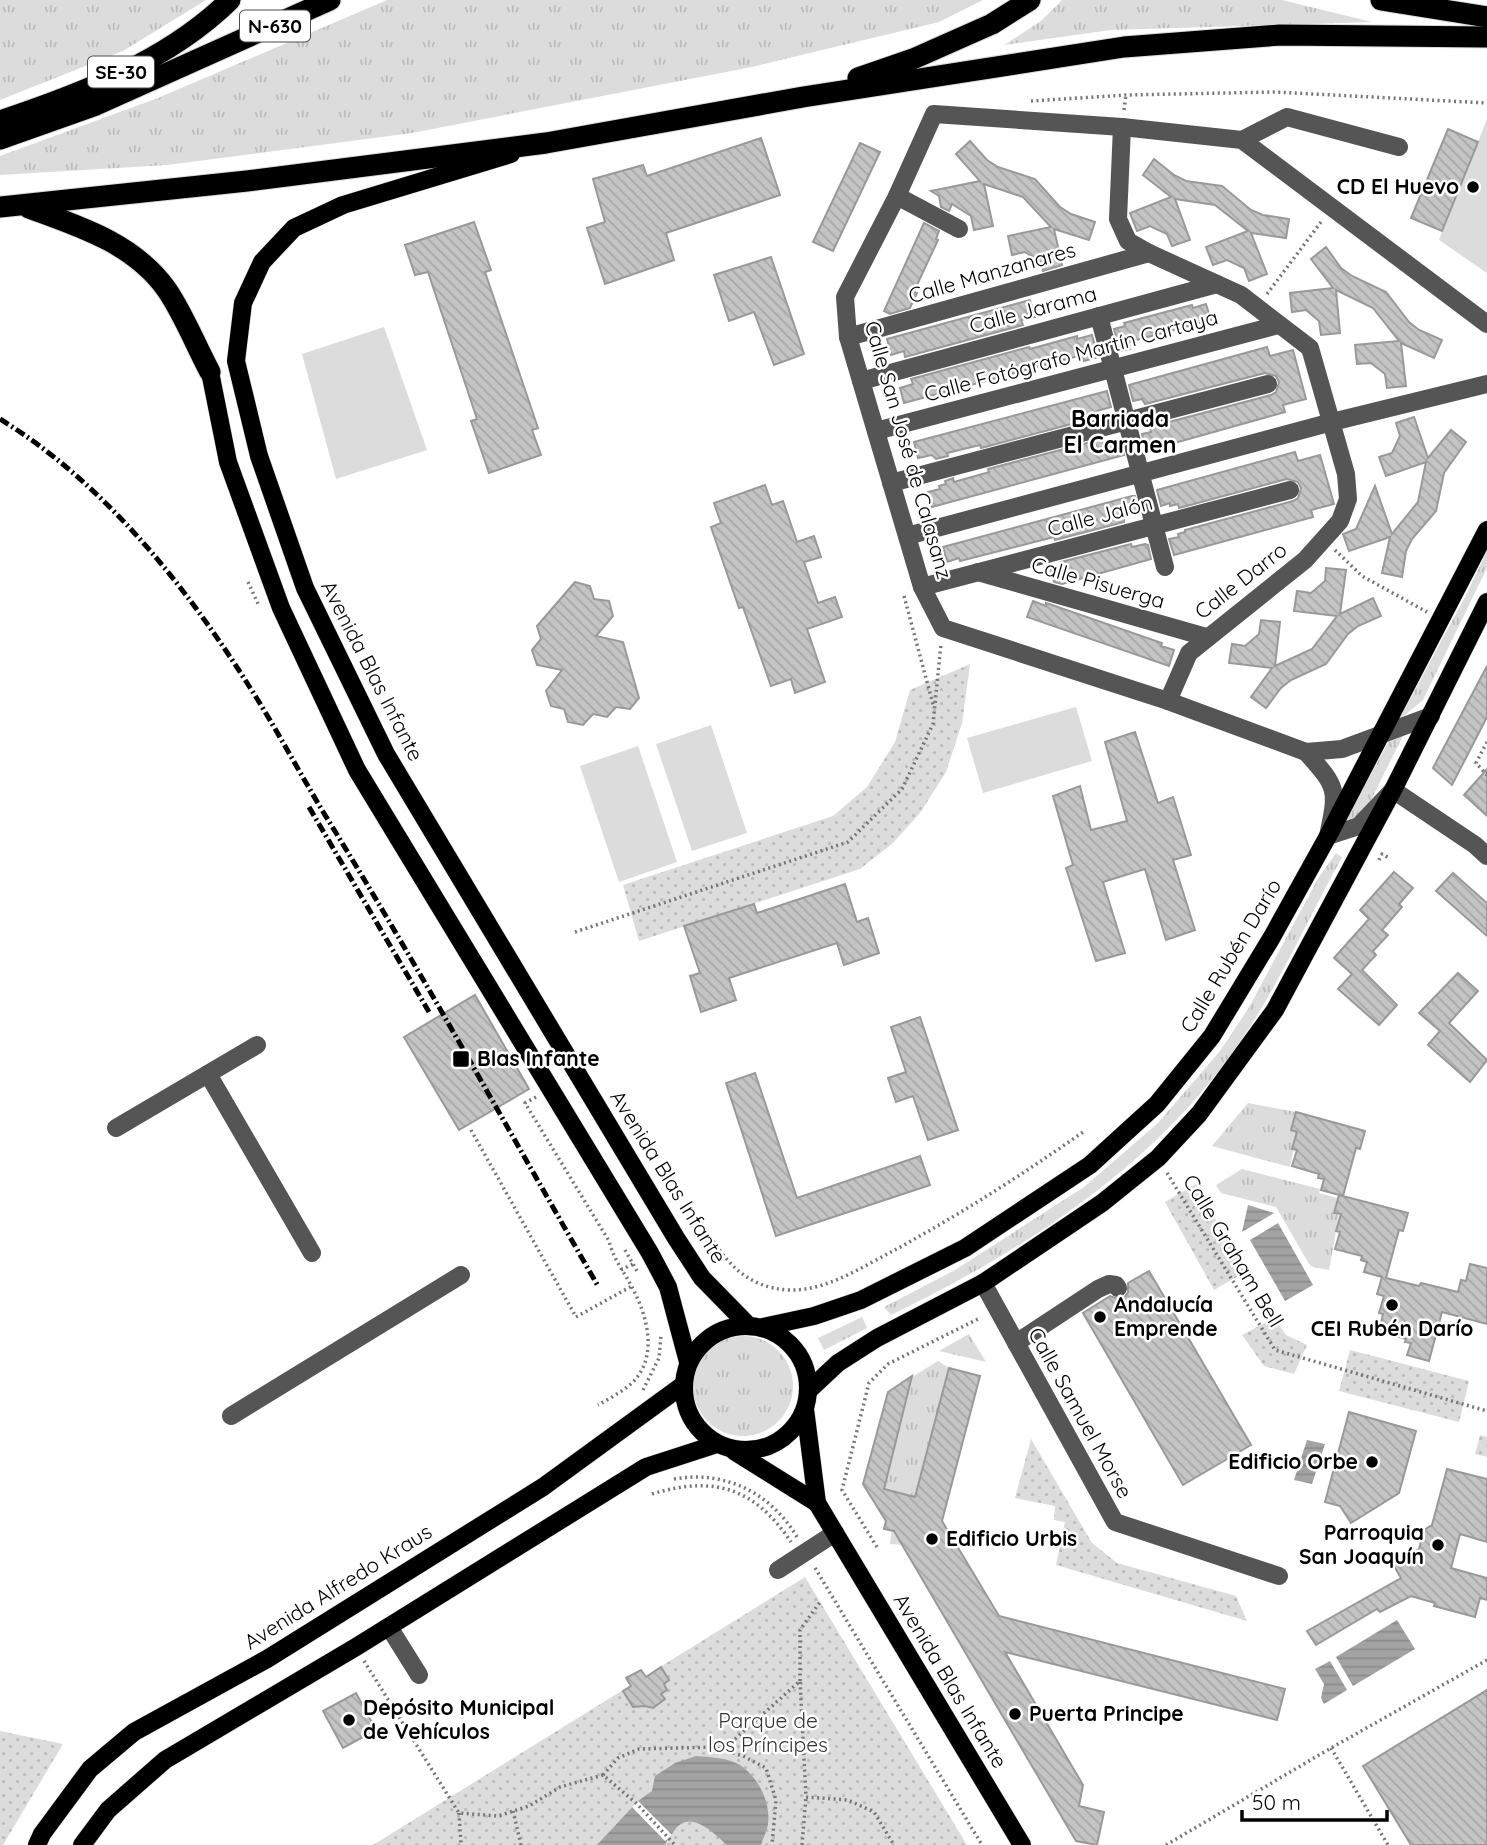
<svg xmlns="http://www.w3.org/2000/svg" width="1487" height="1845" viewBox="0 0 1487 1845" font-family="Quicksand,sans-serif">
  <defs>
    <pattern id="grass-tufts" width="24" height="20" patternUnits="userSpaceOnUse" patternTransform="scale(1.75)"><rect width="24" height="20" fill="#dcdcdc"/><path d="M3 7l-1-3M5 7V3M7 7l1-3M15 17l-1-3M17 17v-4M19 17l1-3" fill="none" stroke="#bbb"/></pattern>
    <pattern id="park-dots" width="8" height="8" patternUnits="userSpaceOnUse" patternTransform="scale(1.75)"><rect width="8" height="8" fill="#dcdcdc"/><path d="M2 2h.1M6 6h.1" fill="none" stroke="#bbb" stroke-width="1.8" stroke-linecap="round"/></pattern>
    <pattern id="water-rules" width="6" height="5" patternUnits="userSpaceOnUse" patternTransform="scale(1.75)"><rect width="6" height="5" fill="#a3a3a3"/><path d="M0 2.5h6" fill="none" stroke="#8b8b8b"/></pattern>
    <pattern id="building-back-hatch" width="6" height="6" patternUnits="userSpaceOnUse" patternTransform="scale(1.75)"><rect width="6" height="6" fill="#c4c4c4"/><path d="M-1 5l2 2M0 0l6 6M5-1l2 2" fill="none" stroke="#a7a7a7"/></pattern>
  </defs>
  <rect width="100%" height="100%" fill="#fff"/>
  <g fill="url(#grass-tufts)">
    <path d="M0,0H206L123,51L0,100Z"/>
    <path d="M387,0H983L939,22L752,67L412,133L167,165L0,175V156L158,98Z"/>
    <path d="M1062,0H1282L1372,22L1111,30L1004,45L1041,21Z"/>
    <path d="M1487,551V568L1423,700L1399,720L1466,595Z"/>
    <path d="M1404,734L1364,814L1344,824L1389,741Z"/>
    <path d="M1336,853L1342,857C1306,922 1276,992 1233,1052C1148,1171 1021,1252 891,1315L884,1307L955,1270L1084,1187L1158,1123L1220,1051L1248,1009L1319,877Z"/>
    <path d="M1248,1103L1296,1112L1291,1130L1297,1132L1290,1167L1212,1146Z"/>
    <path d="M1242,1169L1320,1189L1319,1193L1337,1198L1334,1213L1339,1215L1329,1270L1313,1267L1309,1264L1276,1207L1221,1193L1216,1185Z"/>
    <path d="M862,1317L867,1328L824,1350L818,1338Z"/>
    <path d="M969,1334L986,1362L939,1351Z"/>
    <circle cx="743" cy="1386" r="50"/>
    <path d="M938,1361L949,1368L910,1515L909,1539L902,1545L890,1544L892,1528L884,1489L912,1377Z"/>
  </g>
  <g fill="url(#park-dots)">
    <path d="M970,664L962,723L946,772L920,813L893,843L860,869L639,941L623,885L833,816L867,787L895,742L910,690Z"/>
    <path d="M1196,1184L1245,1272L1214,1290L1165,1202Z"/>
    <path d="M1274,1318L1286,1335L1307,1345L1294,1374L1264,1366L1242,1335Z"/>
    <path d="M1350,1350L1469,1381L1459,1422L1339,1391Z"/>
    <path d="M1480,1435L1487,1437V1457L1475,1454Z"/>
    <path d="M1031,1439L1092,1543L1117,1563L1236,1596L1247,1621L1056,1565L1065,1522L1054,1520L1055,1506L1015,1498Z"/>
    <path d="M805,1577L967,1845H373Z"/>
    <path d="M0,1731L63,1744L3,1845H0Z"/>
  </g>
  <g fill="#dcdcdc">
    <path d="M1487,119V273L1439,240Z"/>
    <path d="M384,327L427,450L336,479L302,354Z"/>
    <path d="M1076,707L1092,761L983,793L967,738Z"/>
    <path d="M711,725L747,833L692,851L656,744Z"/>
    <path d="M638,746L677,862L619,882L580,766Z"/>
  </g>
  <g fill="url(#water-rules)">
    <path d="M1248,1205L1274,1213L1242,1232Z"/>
    <path d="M1278,1223L1313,1285L1285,1301L1250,1240Z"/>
    <path d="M1307,1440L1325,1444L1312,1484L1294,1480Z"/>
    <path d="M1397,1620L1415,1649L1353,1686L1336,1657Z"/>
    <path d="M1330,1661L1347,1690L1324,1704L1321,1698L1324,1684L1315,1669Z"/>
    <path d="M696,1756C710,1757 728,1758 740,1765C758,1777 771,1802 768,1824C767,1831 763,1838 761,1845H727C713,1833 690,1808 674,1831C671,1836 667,1839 665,1845H597L638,1801L652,1791L655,1776L675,1763Z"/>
  </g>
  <path fill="#fff" d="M638,1801L672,1835L665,1841L632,1807Z"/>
  <g fill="url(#building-back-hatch)" stroke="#999" stroke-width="2">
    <path d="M1448,129L1478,142L1442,231L1411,218Z"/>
    <path d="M761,138L780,195L666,233L674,260L605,284L587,228L605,222L593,179L643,165L647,176Z"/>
    <path d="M970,141L987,160L998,167L1035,179L1060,207L1071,214L1095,222L1089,240L1054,229L1062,265L1043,271L1042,263L1025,252L1012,255L1008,236L1051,227L1023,197L984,184L993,226L974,230L971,216L952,204L949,211L941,207L939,196L931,191L980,181L956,154Z"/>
    <path d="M860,143L880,152L833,251L813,242Z"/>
    <path d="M1154,159L1174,175L1186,181L1222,186L1251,210L1263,215L1289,219L1286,238L1251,233L1267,274L1249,281L1244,268L1227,260L1213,265L1206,247L1248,231L1215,205L1175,199L1190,240L1172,246L1167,234L1150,226L1137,231L1130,213L1171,197L1143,175Z"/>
    <path d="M474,222L491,270L485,272L538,428L532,430L541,455L489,473L471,421L477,419L428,272L415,275L405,245Z"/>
    <path d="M924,223L939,231L936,239L938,240L917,285L914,292L917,293L910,308L890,314L884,311Z"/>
    <path d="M1326,247L1341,268L1352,276L1386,292L1409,322L1419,330L1442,340L1434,358L1401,343L1406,386L1387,388L1385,374L1371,363L1357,364L1355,345L1399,341L1373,308L1336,290L1340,333L1321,335L1319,321L1306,310L1292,312L1290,293L1333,288L1311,259Z"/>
    <path d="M771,257L804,354L774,365L754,312L729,321L714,275Z"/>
    <path d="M1030,300L1035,317L1021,320L1023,325L905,357L904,351L891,355L887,339Z"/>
    <path d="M1206,304L1211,320L1129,342L1130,349L1120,351L1114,329L1125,326L1124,323L1192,305L1193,308Z"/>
    <path d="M1092,335L1098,357L1084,361L1082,355L904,403L900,388L913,384L911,379L1029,347L1030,349L1077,336V339Z"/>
    <path d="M1267,347L1270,356L1293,350L1306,399L1283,405L1285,412L1146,451L1142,434L1151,432L1150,427L1271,395L1276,392L1279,382L1276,376L1265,373L1145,404L1142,399L1133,401L1129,385Z"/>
    <path d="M1107,391L1111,407L1097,411L1098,417L981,448L980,445L947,453L948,456L936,459L932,455L918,458L914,442Z"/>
    <path d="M1414,417L1428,458L1451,430L1466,442L1444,473L1436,511L1412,539L1406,551L1402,577L1382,573L1390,537L1349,551L1343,534L1356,529L1375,486L1392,534L1418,502L1426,462L1386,476L1379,457L1392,453L1400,436L1396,423Z"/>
    <path d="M1102,439L1103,443L1117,439L1120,440L1124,455L932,507L928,492L940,489L939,486L946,484L945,481L953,478L954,482L986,473L989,472L988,469Z"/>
    <path d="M1295,452L1298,461L1320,455L1334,504L1311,510L1313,517L1174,555L1169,539L1179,537L1178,534L1185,532V530L1293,501L1298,498L1301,488L1298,482L1287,479L1179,508L1178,504L1170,506V503L1161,506L1157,490Z"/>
    <path d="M765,485L772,505L783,501L797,542L814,536L821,557L804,562L818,603L835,597L842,617L807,629L825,682L795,693L791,679L771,686L743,607L739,608L711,527L721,523L714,503Z"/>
    <path d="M1132,496H1135L1139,512L1124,516V522L1055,540L1054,537L960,561L959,558L947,562L943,547Z"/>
    <path d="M1131,544L1132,547L1145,544L1148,545L1151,559L1062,584L1054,582L1051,570L1063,567L1061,562Z"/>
    <path d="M1326,568L1346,570L1340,614L1373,598L1381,616L1358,626L1348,634L1326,664L1291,680L1281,688L1266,708L1251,697L1272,668L1229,663L1232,644L1245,646L1259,634L1261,620L1280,622L1275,666L1312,649L1337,616L1294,611L1297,591L1311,593L1325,581Z"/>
    <path d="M575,582L590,586L594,599L609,601L613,616L596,636L623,642L639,698L630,709L616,707L607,717L593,714L583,725L568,722L564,709L551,706L546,691L562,670L537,665L532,650L541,639L537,626Z"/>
    <path d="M1033,601L1046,606V603L1055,606L1162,643L1161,646L1174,650L1169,666L1027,617Z"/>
    <path d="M1487,666V717L1452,785L1433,768Z"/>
    <path d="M1135,732L1158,803L1173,797L1191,855L1173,860L1195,930L1166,940L1145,869L1103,882L1125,953L1096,961L1066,868L1073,865L1053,796L1080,786L1091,830L1127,821L1105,742Z"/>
    <path d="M1487,769V816L1464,795Z"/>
    <path d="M1394,872L1413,888L1399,904L1402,907L1382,930L1388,935L1373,951L1376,955L1362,970L1397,1005L1379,1025L1338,989L1352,974L1334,958L1369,919L1360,910Z"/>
    <path d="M1453,873L1487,903V936L1436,891Z"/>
    <path d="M845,884L857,922L868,918L879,953L844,965L837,943L729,978L736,1000L701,1012L690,976L700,973L684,926L754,904L757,913Z"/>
    <path d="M1458,973L1478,991L1449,1023L1487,1060L1470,1082L1428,1045L1440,1031L1419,1013Z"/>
    <path d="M475,995L529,1089L459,1130L404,1037Z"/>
    <path d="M920,1017L958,1130L928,1140L913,1096L896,1102L888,1078L906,1072L891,1027Z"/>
    <path d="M755,1073L797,1198L920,1156L930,1185L776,1236L726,1083Z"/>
    <path d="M1296,1112L1365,1131L1360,1149L1356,1148L1343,1196L1321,1190L1324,1179L1318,1178L1319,1174L1292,1166L1297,1150L1292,1149L1297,1132L1291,1130Z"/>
    <path d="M1339,1195L1408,1213L1403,1231L1399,1230L1386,1278L1419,1286L1421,1283L1458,1292L1461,1280L1466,1281L1470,1264L1487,1268V1324L1442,1312L1429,1361L1407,1355L1411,1343L1405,1342L1406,1339L1379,1331L1383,1314L1379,1313L1384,1296L1377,1294L1382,1277L1364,1272L1367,1262L1361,1260L1362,1256L1335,1249L1340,1232L1336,1231L1341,1214L1334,1213Z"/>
    <path d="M1149,1271L1251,1445L1183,1485L1083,1313L1110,1296L1118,1299L1124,1298L1128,1292V1283Z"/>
    <path d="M949,1368L980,1376L942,1521L999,1616L1285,1689L1277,1720L1005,1652L1083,1785L1079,1806L1104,1812L1097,1845L1076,1841L894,1531L884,1529L886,1521L863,1484L888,1392L912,1376L884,1489L915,1497Z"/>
    <path d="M1349,1412L1416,1431L1399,1493L1351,1523L1340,1506L1325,1502Z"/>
    <path d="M1447,1469L1487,1479V1542L1460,1534L1451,1568L1487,1578V1600L1480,1598L1475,1617L1434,1606L1435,1603L1411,1596L1380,1612L1377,1609L1316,1645L1307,1631L1401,1578L1393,1564L1419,1549L1424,1530L1432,1525Z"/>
    <path d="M661,1667L669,1680L664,1684L667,1690L661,1694L665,1699L653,1708L645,1706L633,1707L623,1691L631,1686L626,1678L641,1670L646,1677Z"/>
    <path d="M1487,1690V1845H1411L1363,1766Z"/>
    <path d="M356,1693L376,1730L343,1748L323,1711Z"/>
  </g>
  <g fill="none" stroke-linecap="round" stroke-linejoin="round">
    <defs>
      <g id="major">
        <path d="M511,154L343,205L294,228L262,262L243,303L236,361L259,456L305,588L386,754L676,1238L702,1278L748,1325"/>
        <path d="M210,372L228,462L281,608L357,770L650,1253L668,1287L688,1362"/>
        <circle cx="746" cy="1388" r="62"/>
        <path d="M763,1327L814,1316L861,1300L965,1248L1090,1165L1157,1104L1212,1036L1272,937L1328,836L1487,530"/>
        <path d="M808,1391L838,1363L877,1338L983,1283L1102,1203L1158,1158L1199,1114L1275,1010L1393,790L1487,602"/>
        <path d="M805,1409L817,1503L1022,1845"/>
        <path d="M734,1451L817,1503"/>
        <path d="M37,1845L42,1834L90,1769L134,1732L267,1659L543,1487L683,1385"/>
        <path d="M82,1845L108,1810L165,1760L356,1647L646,1467L717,1444"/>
      </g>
      <g id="highway">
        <path d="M1381,0L1487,17"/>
        <path d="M858,78L913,59L992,24L1030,0"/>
        <path d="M0,121C81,94 168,61 230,0"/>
        <path d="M0,139L96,105L330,0"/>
        <path d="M0,207L247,181L546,143L803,97L1124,47L1280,35L1487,37"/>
        <path d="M29,208C79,226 135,244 167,290C184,315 196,346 210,372"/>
      </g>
    </defs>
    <use href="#major" stroke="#dbdbdb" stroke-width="19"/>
    <use href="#highway" stroke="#dbdbdb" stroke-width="23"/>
    <g stroke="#777" stroke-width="3.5" stroke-dasharray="2 3.5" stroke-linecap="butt">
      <path d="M1031,101L1126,95L1275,92L1487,103"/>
      <path d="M1124,110L1126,95"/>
      <path d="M1267,294L1321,222"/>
      <path d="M1335,550L1362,576L1427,612"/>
      <path d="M248,582L259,606"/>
      <path d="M904,596L934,708"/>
      <path d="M1487,742L1476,763L1487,775"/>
      <path d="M1379,860L1382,854L1389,858"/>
      <path d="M575,932L848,842L902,789L933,724L941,644"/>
      <path d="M536,1097L525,1103L609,1241C614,1261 624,1271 633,1289C647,1316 658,1355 634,1381C624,1391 610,1398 598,1405"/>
      <path d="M471,1130L576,1317L632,1286"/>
      <path d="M1167,1173L1275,1350L1487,1411"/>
      <path d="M691,1226L701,1222C723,1258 743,1288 790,1290C826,1291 862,1267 893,1251C959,1215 1022,1175 1083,1132"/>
      <path d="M625,1250L637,1271"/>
      <path d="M621,1270L633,1264"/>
      <path d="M643,1390L659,1358L661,1335"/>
      <path d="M674,1479C725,1470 771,1493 797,1537"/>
      <path d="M652,1494C714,1475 755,1488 791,1542"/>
      <path d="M877,1547L842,1490L869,1383L888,1364L980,1318"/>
      <path d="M815,1568L982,1845"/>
      <path d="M364,1661L459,1813L498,1816L529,1806L560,1787L603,1775L636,1803L675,1845"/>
      <path d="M800,1681V1630L820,1602"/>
      <path d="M717,1748L743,1756L766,1768L776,1800L772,1845"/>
      <path d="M1331,1748L1388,1845"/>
      <path d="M603,1775L618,1758L639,1749L715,1747L735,1739L800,1681L806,1797L848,1800L874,1812L894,1845"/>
      <path d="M513,1811L521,1845"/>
      <path d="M459,1813L461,1845"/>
      <path d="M802,1845L806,1797"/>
      <path d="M1166,1845L1331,1748L1487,1660"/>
    </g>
    <g stroke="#555" stroke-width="18">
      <path d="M1122,127L1118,219L1128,241L1149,253L1241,295L1310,348L1346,474L1348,499L1340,521L1305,560L1189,653L1168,701"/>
      <path d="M1242,140L1287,117L1399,147"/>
      <path d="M897,196L959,229"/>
      <path d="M1099,316L1165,567"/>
      <path d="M848,337L1149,253"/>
      <path d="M861,381L1217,284"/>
      <path d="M876,431L1278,325"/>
      <path d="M891,483L1268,384"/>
      <path d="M907,536L1332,422L1487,384"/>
      <path d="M978,572L1206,637"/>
      <path d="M922,587L1290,490"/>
      <path d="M1431,716L1342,749L1306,752L1168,701L943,628L922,587L861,381L848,337L845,297L897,196L934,114L1122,127L1242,140L1487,324"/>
      <path d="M1306,752C1338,788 1338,789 1328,836L1359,826L1393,790L1475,845L1487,856"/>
      <path d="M208,1074L312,1253"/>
      <path d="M116,1128L257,1045"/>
      <path d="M983,1283L1115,1522L1279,1576"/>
      <path d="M1016,1343L1098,1289L1109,1284L1116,1285L1118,1288"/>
      <path d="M231,1416L461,1275"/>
      <path d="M778,1570L835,1533"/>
      <path d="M389,1627L419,1675"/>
    </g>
    <use href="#major" stroke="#000" stroke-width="18"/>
    <use href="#highway" stroke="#000" stroke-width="21"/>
    <g stroke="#000" stroke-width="5" stroke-dasharray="10 3.5 2 3.5" stroke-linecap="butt">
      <path d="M0,419C104,483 185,585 249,686C276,728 299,772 325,815C420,969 507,1128 598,1286"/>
      <path d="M309,807L429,1012"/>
    </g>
  </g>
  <g fill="#000" stroke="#fff" stroke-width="2.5">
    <circle cx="1473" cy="187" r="7"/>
    <rect x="452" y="1050" width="18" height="18" rx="3.5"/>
    <circle cx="1392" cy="1305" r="7"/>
    <circle cx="1100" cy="1317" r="7"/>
    <circle cx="1372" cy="1462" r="7"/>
    <circle cx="932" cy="1539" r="7"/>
    <circle cx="1438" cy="1545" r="7"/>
    <circle cx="1015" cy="1714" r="7"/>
    <circle cx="349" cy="1720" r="7"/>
  </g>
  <g text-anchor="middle" stroke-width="5" stroke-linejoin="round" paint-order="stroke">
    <g fill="#fff" stroke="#4c4c4c" stroke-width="2">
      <rect x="240" y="10.5" width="70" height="31" rx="5"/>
      <rect x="88" y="56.5" width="66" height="31" rx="5"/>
    </g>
    <g font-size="19" font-weight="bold" fill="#000">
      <text x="275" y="33">N-630</text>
      <text x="121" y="79">SE-30</text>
    </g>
    <g font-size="21" font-weight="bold" fill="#000" stroke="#fff" text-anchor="start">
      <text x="1459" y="194" text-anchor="end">CD El Huevo</text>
      <text x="477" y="1066">Blas Infante</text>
      <text x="1114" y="1312">Andalucía<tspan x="1114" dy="24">Emprende</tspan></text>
      <text x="1392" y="1336" text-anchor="middle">CEI Rubén Darío</text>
      <text x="1358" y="1469" text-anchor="end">Edificio Orbe</text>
      <text x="1424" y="1540" text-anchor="end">Parroquia<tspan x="1424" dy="24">San Joaquín</tspan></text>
      <text x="946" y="1546">Edificio Urbis</text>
      <text x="363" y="1715">Depósito Municipal<tspan x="363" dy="24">de Vehículos</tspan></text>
      <text x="1029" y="1721">Puerta Principe</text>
    </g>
    <g font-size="21" fill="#000" stroke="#fff">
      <text transform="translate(992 273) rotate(-16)" y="7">Calle Manzanares</text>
      <text transform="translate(1033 310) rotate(-15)" y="7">Calle Jarama</text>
      <text transform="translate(1071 356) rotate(-15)" y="7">Calle Fotógrafo Martín Cartaya</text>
      <text transform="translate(908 450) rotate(74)" y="7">Calle San José de Calasanz</text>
      <text transform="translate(1100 516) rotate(-15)" y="7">Calle Jalón</text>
      <text transform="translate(1241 581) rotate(-38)" y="7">Calle Darro</text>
      <text transform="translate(1098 583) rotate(16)" y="7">Calle Pisuerga</text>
      <text transform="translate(372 671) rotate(63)" y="7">Avenida Blas Infante</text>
      <text transform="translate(1231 956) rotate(-59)" y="7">Calle Rubén Darío</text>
      <text transform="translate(668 1177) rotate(58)" y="7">Avenida Blas Infante</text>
      <text transform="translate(1233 1251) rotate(59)" y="7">Calle Graham Bell</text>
      <text transform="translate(1080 1413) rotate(61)" y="7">Calle Samuel Morse</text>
      <text transform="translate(338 1587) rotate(-32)" y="7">Avenida Alfredo Kraus</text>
      <text transform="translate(950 1681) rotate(59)" y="7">Avenida Blas Infante</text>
    </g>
    <g font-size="21" fill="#333" stroke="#fff">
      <text x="768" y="1728">Parque de<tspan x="768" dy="24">los Príncipes</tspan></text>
    </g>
    <g font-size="23" font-weight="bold" fill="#000" stroke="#fff">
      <text x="1120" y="427">Barriada<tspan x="1120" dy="26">El Carmen</tspan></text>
    </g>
  </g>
  <path d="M1242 1810v10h145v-10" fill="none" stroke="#000000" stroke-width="3.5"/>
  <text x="1252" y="1810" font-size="21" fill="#000000" stroke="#ffffff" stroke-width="5" paint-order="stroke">50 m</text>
</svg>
